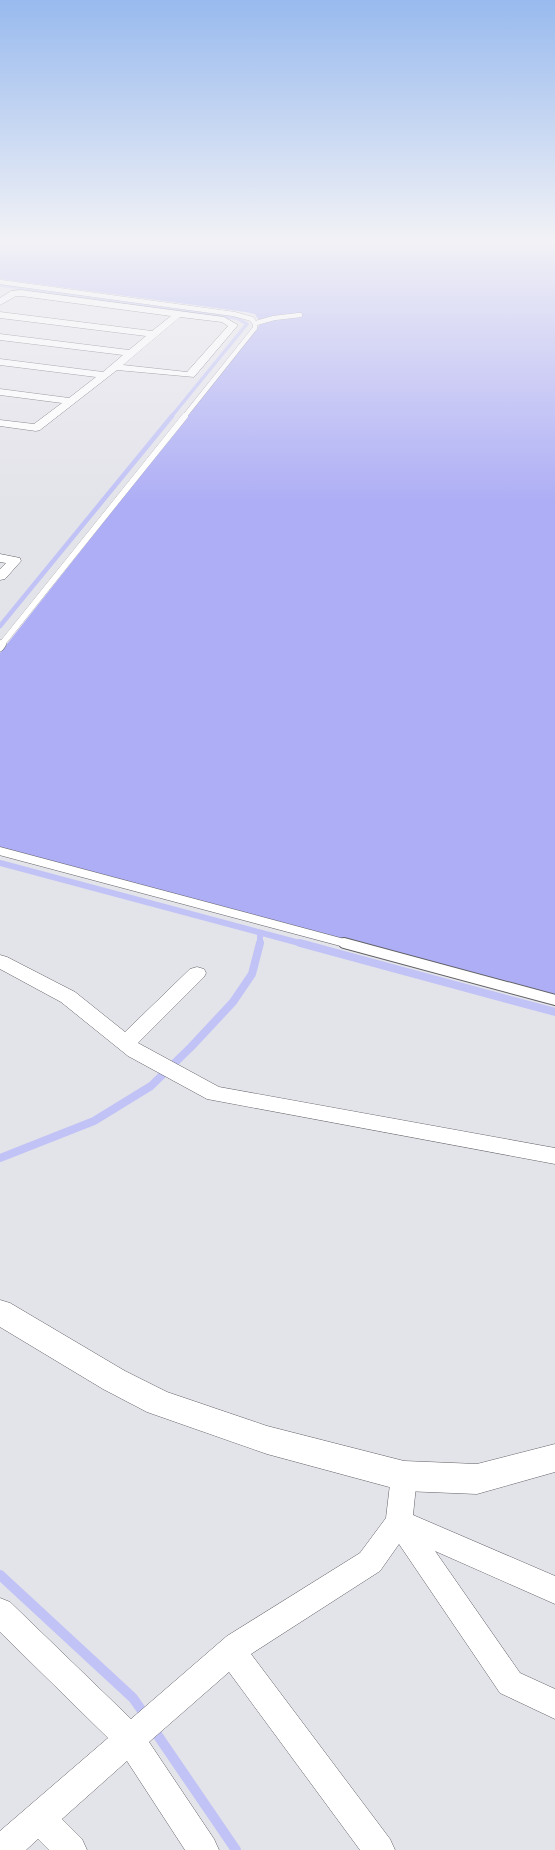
<svg xmlns="http://www.w3.org/2000/svg" width="555" height="1850" viewBox="0 0 555 1850" font-family="'Titillium Web',sans-serif">
  <rect width="100%" height="100%" fill="#e3e3ea"/>
  <path fill="#aeaef6" d="M0,242H555V996L0,847V653L261,323L255,314L246,312L0,279Z"/>
  <g fill="none" stroke-linecap="round" stroke-linejoin="round">
    <path stroke="#c1c2f6" stroke-width="3.5" d="M0,285L237,318L247,324L171,417"/>
    <path stroke="#c1c2f6" stroke-width="4.5" d="M0,626L172,416"/>
    <g stroke="#c1c2f6" stroke-width="6">
      <path d="M0,863L303,944"/>
      <path d="M260,934V944"/>
    </g>
    <g stroke="#c1c2f6" stroke-width="8">
      <path d="M300,943L555,1012"/>
      <path d="M0,1158L94,1121L151,1086L191,1047L233,1002L252,974L260,943"/>
    </g>
    <g stroke="#c1c2f6" stroke-width="10">
      <path d="M0,1575L133,1698L147,1718"/>
      <path d="M152,1727L236,1850"/>
    </g>
    <defs>
      <g id="lane-far3">
        <path d="M0,282L234,314L252,319L255,324V328L184,417"/>
        <path d="M256,323L274,318L300,315"/>
      </g>
      <path id="lane-far2" d="M1,645L185,416"/>
      <g id="lane-far1">
        <path d="M0,647L2,644"/>
        <path d="M0,851L348,944"/>
      </g>
      <path id="lane" d="M344,943L555,1000"/>
      <g id="street">
        <path d="M21,290L224,317L238,325L194,377L117,370L40,430L36,431L0,426V420L34,424L62,403L0,395V389L69,398L96,377L0,365V359L103,372L123,355L0,340V334L129,350L146,336L0,318V312L152,331L171,316L21,296H16L0,305V298L11,291ZM180,317L222,322L228,326L187,372L123,365Z"/>
        <path d="M0,554L20,558L21,561L5,579L0,580V569L6,563L0,562Z"/>
        <path d="M0,955L7,957L75,992L125,1032L190,969L197,967L204,969L206,973L204,977L138,1043L219,1087L555,1148V1164L207,1099L128,1056L61,1002L0,969Z"/>
        <path d="M404,1464L413,1467L417,1476L413,1515L555,1576V1604L435,1551L520,1673L555,1689V1719L500,1693L399,1544L380,1571L251,1654L390,1839L395,1850H360L229,1672L149,1742L214,1839L219,1850H185L127,1761L62,1819L82,1839L87,1850H49L38,1839L26,1850H0V1831L108,1738L0,1632V1598L10,1602L131,1719L227,1636L360,1553L386,1518L391,1476L395,1467Z"/>
      </g>
      <path id="secondary" d="M0,1300L10,1303L125,1371L167,1392L267,1426L404,1461L477,1464L555,1444V1472L477,1494L404,1491L267,1454L147,1412L103,1389L0,1327Z"/>
    </defs>
    <use href="#lane-far3" stroke="#616167" stroke-width="5"/>
    <use href="#lane-far2" stroke="#616167" stroke-width="6"/>
    <use href="#lane-far1" stroke="#616167" stroke-width="9"/>
    <use href="#lane" stroke="#616167" stroke-width="12"/>
    <use href="#street" stroke="#616167" stroke-width="1"/>
    <use href="#secondary" stroke="#616167" stroke-width="1"/>
    <use href="#lane-far3" stroke="#fff" stroke-width="4.5"/>
    <use href="#lane-far2" stroke="#fff" stroke-width="6"/>
    <use href="#lane-far1" stroke="#fff" stroke-width="8"/>
    <use href="#lane" stroke="#fff" stroke-width="10"/>
    <use href="#street" fill="#fff" fill-rule="evenodd"/>
    <use href="#secondary" fill="#fff" fill-rule="evenodd"/>
  </g>
  <linearGradient id="sky" x2="0" y2="1"><stop stop-color="#98baee"/><stop offset="0.48" stop-color="#f2f2f6"/><stop offset="1" stop-color="#f2f2f6" stop-opacity="0"/></linearGradient>
  <rect width="555" height="501" fill="url(#sky)"/>
</svg>
